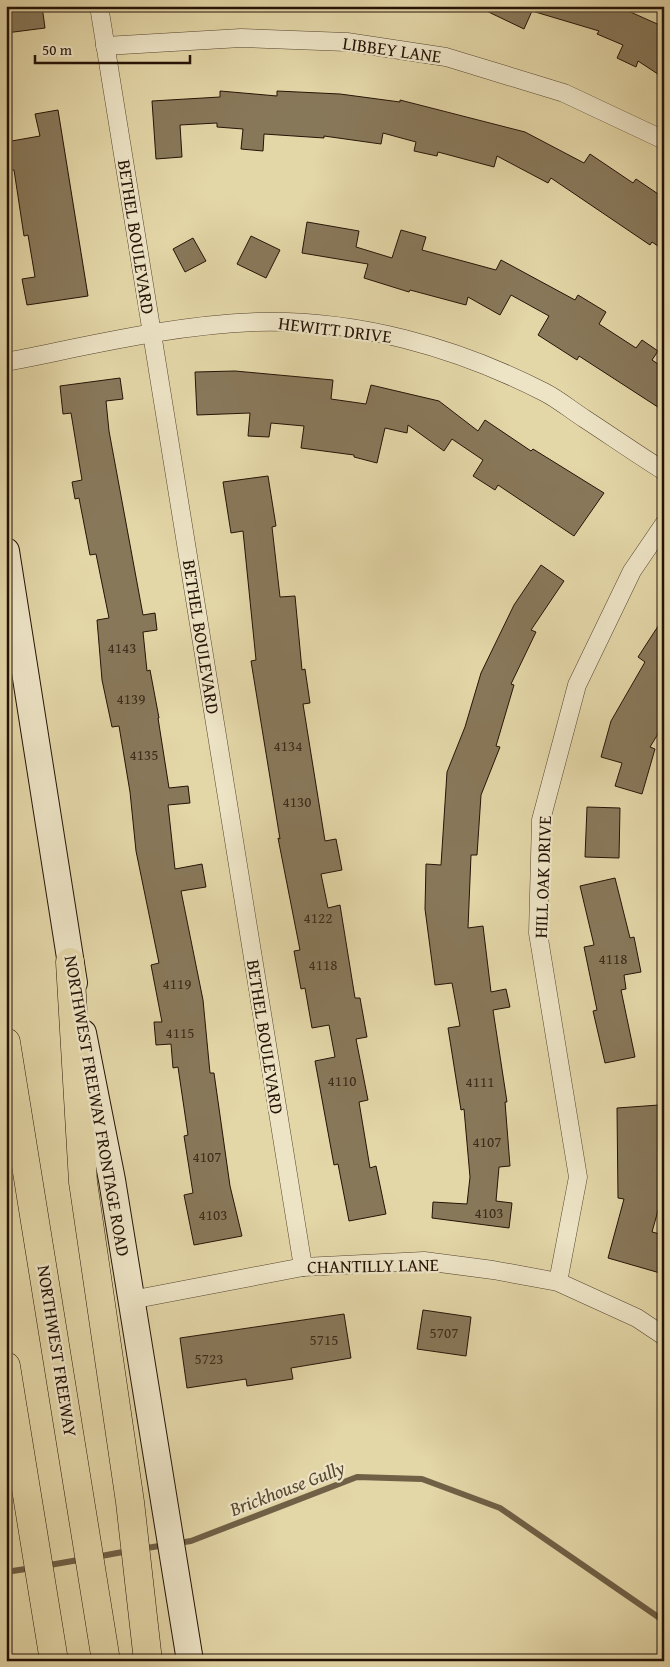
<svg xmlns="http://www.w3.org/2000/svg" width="670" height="1667" viewBox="0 0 670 1667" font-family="'Gentium Book Plus',serif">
  <rect width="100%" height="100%" fill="#e3d6a7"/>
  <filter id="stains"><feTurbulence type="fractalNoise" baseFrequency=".004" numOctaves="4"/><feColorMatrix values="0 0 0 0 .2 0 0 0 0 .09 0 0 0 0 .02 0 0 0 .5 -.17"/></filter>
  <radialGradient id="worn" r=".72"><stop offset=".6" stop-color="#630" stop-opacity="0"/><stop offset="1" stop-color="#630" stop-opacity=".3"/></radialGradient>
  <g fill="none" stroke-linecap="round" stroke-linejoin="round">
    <g stroke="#706046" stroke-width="6">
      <path d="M178,1543L191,1541L357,1477L422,1479L500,1508L664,1621"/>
      <path d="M141,1549L165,1545"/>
      <path d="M96,1557L128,1551"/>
      <path d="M44,1566L84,1559"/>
      <path d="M6,1572L32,1568"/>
    </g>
  </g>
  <g fill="#88785a" stroke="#251306">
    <path d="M6,6H42L45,28L6,33Z"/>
    <path d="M476,6H617L664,27V78L638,61L636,67L617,58L623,45L597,34L599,31L532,11L524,29Z"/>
    <path d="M220,91L277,96V91L340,94L400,102V100L525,132L584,163L590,154L633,183L636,179L664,198V250L652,242L650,245L551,178L548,183L497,156L494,167L438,152L437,156L414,151L416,142L383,133L381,144L324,136V138L264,134L263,151L241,149L243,129L217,127V123L180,125L182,157L156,159L152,101L220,97Z"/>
    <path d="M58,110L88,296L27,305L22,279L35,277L28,235L24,236L14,170H10L6,142L40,136L35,114Z"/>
    <path d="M307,222L359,231L356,247L392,258L401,230L426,237L422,250L496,270L501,260L575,300L578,295L606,312L599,324L636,348L642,340L658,351L652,360L664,368V411L579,356L577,360L538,335L549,316L511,295L500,315L468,297L466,305L410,290L409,292L364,278L368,264L302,253Z"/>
    <path d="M251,236L280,250L266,278L237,264Z"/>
    <path d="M193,238L206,261L185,272L173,249Z"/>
    <path d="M235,371L333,380L331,399L366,404L371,385L439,401L478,431L485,420L531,451L533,449L604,493L574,536L498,485L495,490L473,476L483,460L452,439L444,451L408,425L407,433L385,428L377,463L354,457V455L301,448L304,426L271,423L269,437L248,436L250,413L197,415L195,372Z"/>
    <path d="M120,378L123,399L106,401L109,431L143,615L155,613L157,630L143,632L147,671L150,670L159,718H158L169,788L188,786L190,803L168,805L175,869L202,864L206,887L181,891L203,1000L210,1073H214L230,1186L242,1236L194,1245L184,1195L193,1193L184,1136L188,1135L178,1067L173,1068L171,1044L156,1045L154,1022H162L151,965L159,963L136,851L130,792L119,726L112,727L102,680L97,620L109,618L96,554L90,555L79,498L75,499L72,482L82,480L71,413L63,414L60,386Z"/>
    <path d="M268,476L276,526L272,527L280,597L295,596L302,670L305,669L310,703L303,704L325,841L336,839L342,870L321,874L328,908L340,905L355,998H360L367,1037L356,1039L368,1100L359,1102L370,1168L376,1166L386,1214L349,1221L338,1164L334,1165L315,1061L335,1057L329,1025L312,1028L305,988L301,989L294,951L300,950L278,838L280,839L251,661L256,660L243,531L231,533L223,482Z"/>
    <path d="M541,565L564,581L531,630L536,632L511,684L514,685L496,746L500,747L481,795L477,855H471L468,928L483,926L491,992L506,989L510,1007L493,1010L507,1102H505L510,1166L499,1167L496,1201L512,1203L509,1228L432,1218L433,1202L467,1204L470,1177L464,1109L461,1110L448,1028L460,1026L452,983L435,985L425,909L426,864L441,865L447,772L465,727L481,673L514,605Z"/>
    <path d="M664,617V724L650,747L655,749L642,794L615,786L622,763L601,757L611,721L645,662L638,657Z"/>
    <path d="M587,807L620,808L619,858L585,857Z"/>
    <path d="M615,878L630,938L634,937L641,972L624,975L626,989L621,990L635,1057L605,1063L593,1011L597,1010L584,947L594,945L580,886Z"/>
    <path d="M659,1105L664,1175H659V1207L652,1232L664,1235V1258L660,1273L608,1258L624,1199L618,1198L617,1108Z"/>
    <path d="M423,1310L471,1317L466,1356L417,1349Z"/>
    <path d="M344,1314L351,1358L291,1368L293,1379L247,1386L246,1379L187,1388L180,1338Z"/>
  </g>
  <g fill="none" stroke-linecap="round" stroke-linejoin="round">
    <defs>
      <g id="minor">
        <path d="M99,6L303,1267"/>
        <path d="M105,46L241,38L347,42L446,57L564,93L664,140"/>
        <path d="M6,362C88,346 172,325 256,322C356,319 456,347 544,392C558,399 571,410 585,419C611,436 637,454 664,471"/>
        <path d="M558,1282L578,1177L538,933L541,820L577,685L632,571L664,524"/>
        <path d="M131,1300L303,1267L424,1261L493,1270L558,1282L637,1318L664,1336"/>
      </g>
      <g id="secondary">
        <path d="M6,551L74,983"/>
        <path d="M83,1033L112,1180L190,1661"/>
      </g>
      <g id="motorway">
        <path d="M70,962L83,1182L130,1502L148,1661"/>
        <path d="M6,1042L106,1661"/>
        <path d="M6,1366L54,1661"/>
      </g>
    </defs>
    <use href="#minor" stroke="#54442e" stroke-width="19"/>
    <use href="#secondary" stroke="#251306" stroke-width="28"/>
    <use href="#motorway" stroke="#251306" stroke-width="29"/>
    <use href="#minor" stroke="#ede4c6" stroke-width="18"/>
    <use href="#secondary" stroke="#ede4c6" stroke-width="26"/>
    <use href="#motorway" stroke="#e3d6a7" stroke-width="28"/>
  </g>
  <g text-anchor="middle" stroke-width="4.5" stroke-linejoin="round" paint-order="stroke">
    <g font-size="15" fill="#3e2c1b">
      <text x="122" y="653">4143</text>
      <text x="131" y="704">4139</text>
      <text x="288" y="751">4134</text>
      <text x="144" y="760">4135</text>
      <text x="297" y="807">4130</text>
      <text x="318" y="923">4122</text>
      <text x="613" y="964">4118</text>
      <text x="323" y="970">4118</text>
      <text x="177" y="989">4119</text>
      <text x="180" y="1038">4115</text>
      <text x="342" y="1086">4110</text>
      <text x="480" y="1087">4111</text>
      <text x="487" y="1147">4107</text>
      <text x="207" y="1162">4107</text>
      <text x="489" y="1218">4103</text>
      <text x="213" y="1220">4103</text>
      <text x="444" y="1338">5707</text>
      <text x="324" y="1345">5715</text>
      <text x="209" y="1364">5723</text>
    </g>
    <g font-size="18" fill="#251306" stroke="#ede4c6">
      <text transform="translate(392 50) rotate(8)" y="6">LIBBEY LANE</text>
      <text transform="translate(136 237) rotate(81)" y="6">BETHEL BOULEVARD</text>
      <text transform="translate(335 330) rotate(7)" y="6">HEWITT DRIVE</text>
      <text transform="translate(201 637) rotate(81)" y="6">BETHEL BOULEVARD</text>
      <text transform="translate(543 877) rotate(-88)" y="6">HILL OAK DRIVE</text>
      <text transform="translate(265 1037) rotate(81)" y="6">BETHEL BOULEVARD</text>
      <text transform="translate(97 1106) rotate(80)" y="6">NORTHWEST FREEWAY FRONTAGE ROAD</text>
      <text transform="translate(373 1266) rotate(-1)" y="6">CHANTILLY LANE</text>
      <text transform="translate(57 1351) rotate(81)" y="6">NORTHWEST FREEWAY</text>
    </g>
    <g font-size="19" font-style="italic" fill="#574730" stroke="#ede4c6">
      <text transform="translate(287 1488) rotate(-21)" y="7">Brickhouse Gully</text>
    </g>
  </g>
  <rect width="670" height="1667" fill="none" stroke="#e3d6a7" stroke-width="25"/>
  <rect x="8" y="8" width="655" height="1652" fill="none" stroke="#251306" stroke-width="2.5"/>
  <rect x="12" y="12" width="645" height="1642" fill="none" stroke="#251306"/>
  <path d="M35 55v8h155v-8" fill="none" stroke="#251306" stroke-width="2.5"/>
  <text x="42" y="55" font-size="15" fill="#251306" stroke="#ede4c6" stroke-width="4" paint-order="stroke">50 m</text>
  <rect width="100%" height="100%" filter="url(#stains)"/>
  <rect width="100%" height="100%" fill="url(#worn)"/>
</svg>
